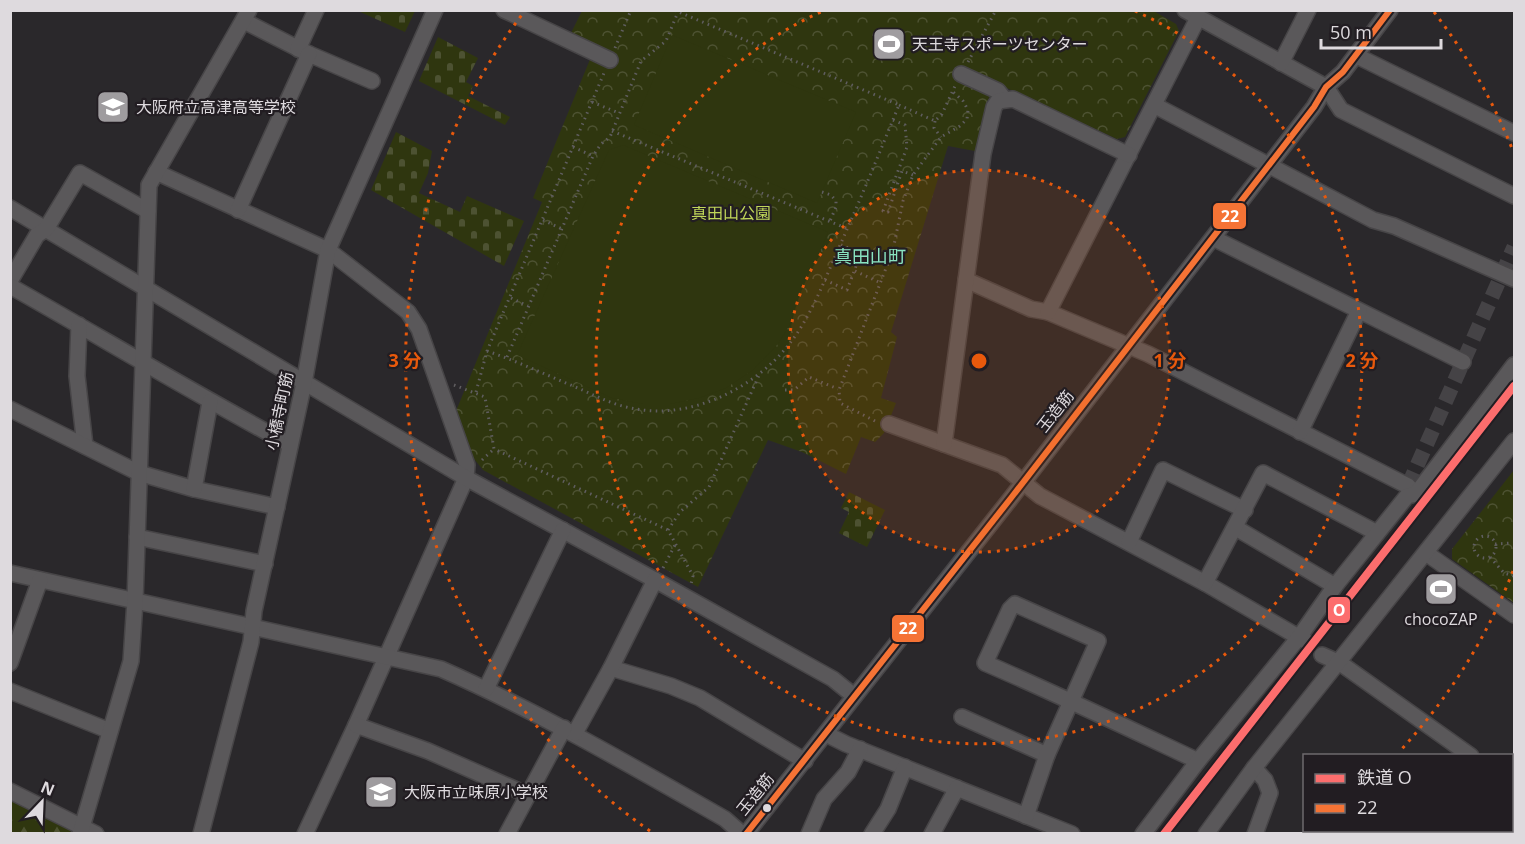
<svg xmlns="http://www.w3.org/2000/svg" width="1525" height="844" viewBox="0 0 1525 844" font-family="'Open Sans','Noto Sans JP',sans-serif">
  <defs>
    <pattern id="forest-firs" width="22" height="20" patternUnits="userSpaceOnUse" patternTransform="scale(1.5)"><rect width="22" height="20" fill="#2f360f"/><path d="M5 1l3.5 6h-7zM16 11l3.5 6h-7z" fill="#4d5232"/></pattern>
    <pattern id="cemetery-stones" width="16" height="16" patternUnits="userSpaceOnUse" patternTransform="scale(1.5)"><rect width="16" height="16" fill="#2f360f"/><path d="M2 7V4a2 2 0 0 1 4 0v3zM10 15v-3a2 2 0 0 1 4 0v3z" fill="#4d5232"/></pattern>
    <pattern id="park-crowns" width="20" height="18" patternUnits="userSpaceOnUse" patternTransform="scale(1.5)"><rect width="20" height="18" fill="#2f360f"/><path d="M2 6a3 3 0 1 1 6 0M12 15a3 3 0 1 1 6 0" fill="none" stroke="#4d5232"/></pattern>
  </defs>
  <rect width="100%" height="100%" fill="#2a282b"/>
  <path fill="url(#forest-firs)" d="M11,794L24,797L44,819L57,820L69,826L71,833L11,834Z"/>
  <g fill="url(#cemetery-stones)">
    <path d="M358,11H415L405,32Z"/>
    <path d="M438,37L478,58L466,82L473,86L468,96L510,117L505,125L419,81Z"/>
    <path d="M396,132L432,151L428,173L419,193L460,212L467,196L524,221L504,266L371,190Z"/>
    <path d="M849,492L885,510L867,547L839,533L849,512L841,508Z"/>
  </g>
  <g fill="url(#park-crowns)">
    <path d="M1152,10L1176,24L1179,31L1125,137L1117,139L996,83L987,102L975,151L948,146L891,332L897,337L881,398L896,403L884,433L875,442L861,437L846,474L802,452L768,440L698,587L483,470L471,455L456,411L542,202L533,198L591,57L605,49L571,33L582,11Z"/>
    <path d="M1514,470V603L1452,559V549Z"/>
  </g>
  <g fill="#2f360f">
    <path d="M672,35L856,112L817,203L634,125Z"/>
    <path d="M623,145L828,232L789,326L778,344L753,370L726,388L699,398L670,404H643L612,398L517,355L609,150Z"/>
  </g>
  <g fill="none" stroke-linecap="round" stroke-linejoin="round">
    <path stroke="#454346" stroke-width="15" stroke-dasharray="15 8" stroke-linecap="butt" d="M1408,486L1514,247"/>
    <defs>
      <g id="minor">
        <path d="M504,10L610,60"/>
        <path d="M1185,10L1326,87L1341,110L1514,196"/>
        <path d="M244,21L309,54L372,81"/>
        <path d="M298,49L316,10"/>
        <path d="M1357,56L1514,133"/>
        <path d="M1281,63L1308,10"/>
        <path d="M961,74L998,91L1004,99"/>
        <path d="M1154,105L1373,220L1394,226L1514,279"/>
        <path d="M156,172L328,250L408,312L419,329L467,465L466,478L356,725L305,834"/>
        <path d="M10,208L466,478L655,580L833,679L854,696"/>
        <path d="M238,210L309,54"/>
        <path d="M1213,238L1463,362"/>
        <path d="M966,280L1031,309L1048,312L1148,354L1408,486L1416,494"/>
        <path d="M10,281L37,235L46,229L80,173L148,211"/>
        <path d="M10,286C104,339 195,394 289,444"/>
        <path d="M1048,312L1198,18"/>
        <path d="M79,325L77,376L85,446"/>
        <path d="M10,409L139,473L194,489L277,507"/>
        <path d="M889,424L1002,465L1040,496L1205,583L1307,642"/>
        <path d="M1300,432L1359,311"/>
        <path d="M944,444L983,154L994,107L998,101L1013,99L1129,155"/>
        <path d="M194,489L210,402"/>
        <path d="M1236,528L1335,586"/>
        <path d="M137,537L265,564"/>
        <path d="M1129,542L1163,470L1245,510"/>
        <path d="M1426,553L1514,615"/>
        <path d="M10,573L441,669C539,712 632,766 725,819L742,834"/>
        <path d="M1205,583L1263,473L1377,533"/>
        <path d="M1322,655L1340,663L1471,756"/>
        <path d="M10,663L40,580"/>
        <path d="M611,668L671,686L700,698L805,761"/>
        <path d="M486,689L563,530"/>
        <path d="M10,691L110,731"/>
        <path d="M962,717L1047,755"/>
        <path d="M356,725L428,751L528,795"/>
        <path d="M575,733L611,668L655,580"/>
        <path d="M826,734L846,744L1072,834"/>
        <path d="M1254,768L1265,780L1270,793L1255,834"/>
        <path d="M1512,784L1514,786"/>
        <path d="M10,791L96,834"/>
        <path d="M1026,816L1047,755L1098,641L1015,604L1010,609L985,663C1057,694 1128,728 1198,761"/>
        <path d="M80,834L131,661L135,601L149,185L249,10"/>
        <path d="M201,834L251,642L254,611L304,383L328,250L435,10"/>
        <path d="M507,834L564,728"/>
        <path d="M746,834L1011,498L1314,107L1326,87L1343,72L1390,10"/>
        <path d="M809,834L824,799L848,772L860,749"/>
        <path d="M872,834L888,809L905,767"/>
        <path d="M932,834L957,788"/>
        <path d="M1143,834L1198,761L1300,636L1335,586L1407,496L1416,494L1514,365"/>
        <path d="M1206,834L1254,768L1514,441"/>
        <path d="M1422,834L1425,830"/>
      </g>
    </defs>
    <use href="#minor" stroke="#474547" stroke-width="18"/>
    <g stroke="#605e60" stroke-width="3" stroke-dasharray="1.5 4.5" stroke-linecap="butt">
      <path d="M615,48L631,10"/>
      <path d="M968,62L996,10"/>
      <path d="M592,102L619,113"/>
      <path d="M899,105L935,121L942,114L955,86"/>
      <path d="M893,120L905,125L907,147L883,211L888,212L902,171L913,175"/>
      <path d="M935,121L934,128L941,137"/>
      <path d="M612,131L848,229"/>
      <path d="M573,147L593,156"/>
      <path d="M822,192L831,195L836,201V207L830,221"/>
      <path d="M543,220L562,229"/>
      <path d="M855,271L881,283"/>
      <path d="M825,280L847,290L861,253L841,245"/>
      <path d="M511,298L528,306"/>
      <path d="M487,351C519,362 549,376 580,389C598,397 616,406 636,409C690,419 751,390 786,348C809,321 823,284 837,252C859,203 879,154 899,105L674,10"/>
      <path d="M507,357L593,156L601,144L610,137L641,61L666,41L678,12"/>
      <path d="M454,385L485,397L494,449L668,530L693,576L691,584"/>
      <path d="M785,390H794L809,377L838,389"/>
      <path d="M476,392L487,351L604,73"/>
      <path d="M875,421L840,403L839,390L893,250L903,201L913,175L941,137L960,126L967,119L968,110L963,101L952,91"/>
      <path d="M482,460L494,449"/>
      <path d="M668,530L680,512L709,487L760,373"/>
      <circle cx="1485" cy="547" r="11"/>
      <path d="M1495,544L1514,543"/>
      <path d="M1490,557L1504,573L1514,576"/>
      <path d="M663,568L676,543"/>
    </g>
    <use href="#minor" stroke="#5a585a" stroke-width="15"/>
    <defs>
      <path id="bus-1" d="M746,834L1011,498L1314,107L1326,87L1343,72L1390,10"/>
    </defs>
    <use href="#bus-1" stroke="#221d22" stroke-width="10"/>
    <use href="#bus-1" stroke="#f57335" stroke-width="6"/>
    <defs>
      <path id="rail-1" d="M1164,834L1514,386"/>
    </defs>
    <use href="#rail-1" stroke="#221d22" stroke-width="12"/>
    <use href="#rail-1" stroke="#fc6d6d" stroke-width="8"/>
  </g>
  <circle cx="979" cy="361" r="191" fill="#e8590c" fill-opacity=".12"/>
  <g fill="none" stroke="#e8590c" stroke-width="3" stroke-dasharray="3 6">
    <circle cx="979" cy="361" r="191"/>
    <path d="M1135 11A383 383 0 1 1 823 11"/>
    <path d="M1513 571A574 574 0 0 1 1399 752M650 831A574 574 0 0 1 524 12M1434 12A574 574 0 0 1 1513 151"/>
  </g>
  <defs>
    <symbol id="stadium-square" viewBox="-11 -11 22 22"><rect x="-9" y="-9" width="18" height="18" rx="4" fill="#9f9c9f" stroke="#221d22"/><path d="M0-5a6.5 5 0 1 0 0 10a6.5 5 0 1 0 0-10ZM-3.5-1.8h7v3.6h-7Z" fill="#fff"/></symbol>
    <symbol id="school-square" viewBox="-11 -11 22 22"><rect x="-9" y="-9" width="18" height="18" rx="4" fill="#9f9c9f" stroke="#221d22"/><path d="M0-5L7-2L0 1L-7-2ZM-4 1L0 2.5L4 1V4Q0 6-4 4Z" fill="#fff"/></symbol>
  </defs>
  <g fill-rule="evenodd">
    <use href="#stadium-square" x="870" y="25" width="38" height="38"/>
    <use href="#school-square" x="94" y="88" width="38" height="38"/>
    <use href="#stadium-square" x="1422" y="570" width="38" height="38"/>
    <use href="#school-square" x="362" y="773" width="38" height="38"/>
  </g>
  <circle fill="#dedade" stroke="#221d22" stroke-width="2" cx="767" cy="808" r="5"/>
  <g text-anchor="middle" stroke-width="4.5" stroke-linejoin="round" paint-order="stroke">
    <g font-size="16" fill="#dedade" stroke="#221d22" text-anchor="start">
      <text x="912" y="50">天王寺スポーツセンター</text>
      <text x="136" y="113">大阪府立高津高等学校</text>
      <text x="1441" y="625" text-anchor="middle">chocoZAP</text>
      <text x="404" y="798">大阪市立味原小学校</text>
    </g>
    <g font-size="16" fill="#c0d659" stroke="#221d22">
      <text x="731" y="219">真田山公園</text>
    </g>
    <g font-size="16" fill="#dedade" stroke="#221d22">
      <text transform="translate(279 411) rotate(-78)" y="6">小橋寺町筋</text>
      <text transform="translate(1055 411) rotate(-52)" y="6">玉造筋</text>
      <text transform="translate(755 794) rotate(-51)" y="6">玉造筋</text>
    </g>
    <g font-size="18" fill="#89e3c0" stroke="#221d22">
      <text x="870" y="263">真田山町</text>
    </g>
  </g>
  <circle cx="979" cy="361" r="9" fill="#e8590c" stroke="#221d22" stroke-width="3"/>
  <g font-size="18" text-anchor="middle" font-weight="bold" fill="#e8590c" stroke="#221d22" stroke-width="4.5" stroke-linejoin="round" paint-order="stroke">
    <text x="1170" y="367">1 分</text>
    <text x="1362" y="367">2 分</text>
    <text x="405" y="367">3 分</text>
  </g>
  <g stroke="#221d22" stroke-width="2">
    <rect x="1212" y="202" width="35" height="28" rx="6" fill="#f57335"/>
    <rect x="1327" y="596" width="24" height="28" rx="6" fill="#fc6d6d"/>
    <rect x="891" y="614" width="34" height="29" rx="6" fill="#f57335"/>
  </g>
  <g font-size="16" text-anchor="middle" font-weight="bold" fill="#fff">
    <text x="1230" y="222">22</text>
    <text x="1339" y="616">O</text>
    <text x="908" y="634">22</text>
  </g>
  <rect width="1525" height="844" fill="none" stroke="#dedade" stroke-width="24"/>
  <rect x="1303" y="754" width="210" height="78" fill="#221d22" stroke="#6d696d" stroke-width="1.5"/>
  <rect x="1315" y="774" width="30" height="9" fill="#fc6d6d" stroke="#6d696d" stroke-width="1.5"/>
  <text x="1357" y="784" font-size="18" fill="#dedade">鉄道 O</text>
  <rect x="1315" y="804" width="30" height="9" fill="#f57335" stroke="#6d696d" stroke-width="1.5"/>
  <text x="1357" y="814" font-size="18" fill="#dedade">22</text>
  <g transform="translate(42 802) rotate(23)" stroke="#221d22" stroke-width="4.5" paint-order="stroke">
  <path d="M0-4.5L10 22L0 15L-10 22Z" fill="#dedade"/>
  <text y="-9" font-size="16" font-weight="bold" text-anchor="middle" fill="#dedade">N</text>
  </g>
  <path d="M1321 39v9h120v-9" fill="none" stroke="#dedade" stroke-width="3"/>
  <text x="1330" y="39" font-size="18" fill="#dedade" stroke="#221d22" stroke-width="4.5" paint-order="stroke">50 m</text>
</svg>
